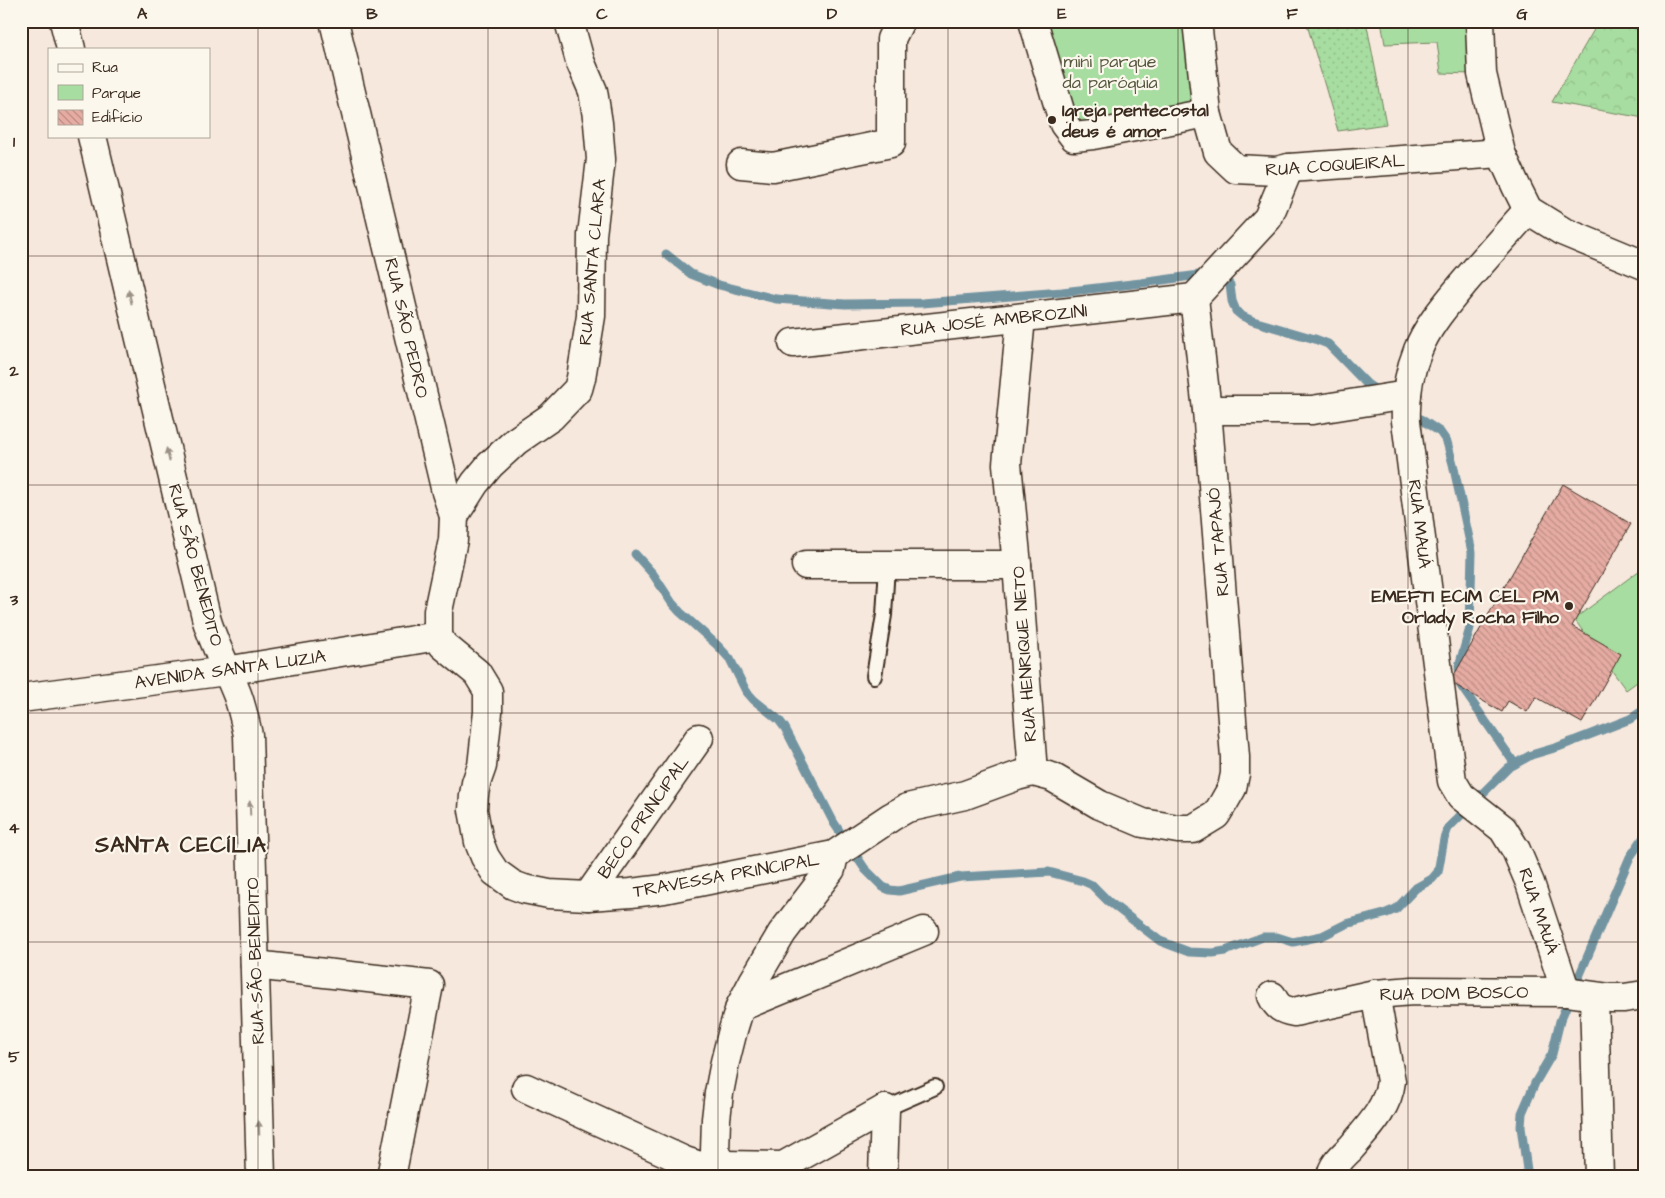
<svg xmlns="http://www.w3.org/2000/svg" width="1665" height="1198" viewBox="0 0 1665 1198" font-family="'Architects Daughter',sans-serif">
  <defs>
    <pattern id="grass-dots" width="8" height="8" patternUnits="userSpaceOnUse" patternTransform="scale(1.25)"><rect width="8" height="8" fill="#a7dda0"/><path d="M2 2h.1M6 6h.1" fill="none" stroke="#91be89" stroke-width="1.8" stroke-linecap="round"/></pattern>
    <pattern id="forest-crowns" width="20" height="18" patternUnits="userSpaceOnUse" patternTransform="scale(1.25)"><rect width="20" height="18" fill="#a7dda0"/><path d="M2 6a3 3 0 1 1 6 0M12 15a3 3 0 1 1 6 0" fill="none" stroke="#91be89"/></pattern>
    <pattern id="building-back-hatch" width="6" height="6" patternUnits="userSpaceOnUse" patternTransform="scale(1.25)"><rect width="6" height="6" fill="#e6aca3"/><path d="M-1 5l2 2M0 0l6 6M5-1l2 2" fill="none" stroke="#bc8c84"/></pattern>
  </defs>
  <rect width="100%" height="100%" fill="#f7e8dd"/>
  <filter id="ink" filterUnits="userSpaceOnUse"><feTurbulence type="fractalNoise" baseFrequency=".02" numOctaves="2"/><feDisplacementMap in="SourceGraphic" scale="10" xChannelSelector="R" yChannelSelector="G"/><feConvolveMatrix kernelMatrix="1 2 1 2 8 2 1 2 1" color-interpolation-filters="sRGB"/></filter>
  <g filter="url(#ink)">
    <path fill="url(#grass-dots)" stroke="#71845f" d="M1306,21H1366L1386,124L1338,131Z"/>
    <path fill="url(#forest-crowns)" stroke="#71845f" d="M1599,21H1611L1644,31V118L1552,102Z"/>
    <g fill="#a7dda0" stroke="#71845f">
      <path d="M1037,21H1191L1201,108L1077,128Z"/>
      <path d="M1381,21H1468L1471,74L1441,73L1437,42L1385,44Z"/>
      <path d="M1644,567V677L1626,690L1574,619Z"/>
    </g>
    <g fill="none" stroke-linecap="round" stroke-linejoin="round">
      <g stroke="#7294a1" stroke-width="9">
        <path d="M666,254L691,274L719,285L776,299L845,304L922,303L1062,292L1141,283L1206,274L1224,278L1230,285L1232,301L1236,311L1242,316L1253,321L1315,339L1328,344L1367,384L1380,393"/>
        <path d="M1410,412L1440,432L1447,442L1453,464L1472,552L1470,628L1459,666L1461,686L1515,764"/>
        <path d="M635,554L653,574L672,603L680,612L717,645L730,659L746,691L754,700L779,720L785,728L834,823L865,869L883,887L890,890L899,891L960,877L1049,872L1083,881L1092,885L1108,901L1160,941L1189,952L1213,953L1225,951L1263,937H1277L1293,942L1322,936L1346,924L1384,914L1396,909L1416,888L1432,879L1438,872L1444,839L1448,828L1508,768L1531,755L1558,747L1630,719L1644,710"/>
        <path d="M1528,1177L1521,1127L1522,1113L1535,1083L1552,1054L1560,1021L1630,857L1644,837"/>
      </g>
    </g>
    <path fill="url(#building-back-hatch)" stroke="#3b2a1e" d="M1563,484L1631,524L1572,626L1621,654L1582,723L1536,697L1527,712L1508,701L1502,712L1450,682Z"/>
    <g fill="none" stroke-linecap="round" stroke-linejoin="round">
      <defs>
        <g id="lane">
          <path d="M874,676L884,615L887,566"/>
          <path d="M885,1109L935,1087"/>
        </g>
        <g id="street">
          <path d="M64,21L71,49"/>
          <path d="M334,21L446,492L454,516L453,540L438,611V636L443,645L477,673L488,691V712L482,766L476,783L474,795L473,810L479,842L485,857L495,872L513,885L524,889L549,894L588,896L631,893L664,889L834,855L891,817L907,808L965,795L1017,776L1033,772L1052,777L1100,805L1143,823L1178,829H1193L1216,815L1224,802L1232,788L1235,774V757L1207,410L1194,298"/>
          <path d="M1033,21L1064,124L1074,137L1093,135L1207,113"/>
          <path d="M1197,21L1207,113L1218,152L1236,169L1276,171L1289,168L1501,153"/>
          <path d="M92,136L207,621C215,646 227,669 237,694C242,707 245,721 248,735L261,1177"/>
          <path d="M741,164L773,167L891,143V39L900,21"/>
          <path d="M1528,210C1507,234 1484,259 1463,284C1446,305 1428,325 1418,350C1409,372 1405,397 1406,421L1452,781L1461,796L1503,829L1516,850L1530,883L1566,992"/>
          <path d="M1194,298L1268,218L1289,168"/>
          <path d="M1021,318L1007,464L1017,565L1033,772"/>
          <path d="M793,343L1194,298"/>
          <path d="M1207,410H1312L1407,395"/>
          <path d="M454,516L475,483L490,465L516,441L551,417L578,389L581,378L591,316L592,235L601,159L598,123L593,91L580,61L569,21"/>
          <path d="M806,565H1017"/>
          <path d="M21,698L226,671L438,636"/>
          <path d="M588,896L699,738"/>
          <path d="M255,965L429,985L391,1177"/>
          <path d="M1272,996C1277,1007 1282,1010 1294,1012L1375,994L1413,991L1566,992L1610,998H1624L1644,995"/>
          <path d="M1594,997L1599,1177"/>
          <path d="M740,1007L924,931"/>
          <path d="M526,1088L685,1161L706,1168L724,1165L783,1166L885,1109"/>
          <path d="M724,1165L715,1152L716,1119L719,1093L725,1062L733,1030L740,1007L753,982L782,933L831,869L834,855"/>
          <path d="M883,1177L885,1109"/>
          <path d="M1331,1177C1332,1165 1343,1156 1351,1148C1368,1128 1388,1108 1391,1081L1375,994"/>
        </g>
        <path id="secondary" d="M1480,21L1482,74L1501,153L1516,186L1528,210L1562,231L1644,265"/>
      </defs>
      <use href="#lane" stroke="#3b2a1e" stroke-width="18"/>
      <use href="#street" stroke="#3b2a1e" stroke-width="31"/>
      <use href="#secondary" stroke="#3b2a1e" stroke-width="31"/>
      <use href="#lane" stroke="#fbf7ec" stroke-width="14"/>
      <use href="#street" stroke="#fbf7ec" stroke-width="28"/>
      <use href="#secondary" stroke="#fbf7ec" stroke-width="28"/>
    </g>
    <defs><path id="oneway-solid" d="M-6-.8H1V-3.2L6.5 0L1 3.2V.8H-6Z" transform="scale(1.25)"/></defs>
    <g fill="#9b9085">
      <use href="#oneway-solid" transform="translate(130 297) rotate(-103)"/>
      <use href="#oneway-solid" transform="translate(168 455) rotate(-103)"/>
      <use href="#oneway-solid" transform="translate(250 808) rotate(-92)"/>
      <use href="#oneway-solid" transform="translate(259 1128) rotate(-92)"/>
    </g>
  </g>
  <path fill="none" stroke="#3b2a1e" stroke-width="1" stroke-opacity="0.55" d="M258,21V1177M488,21V1177M718,21V1177M948,21V1177M1178,21V1177M1408,21V1177M21,256H1644M21,485H1644M21,713H1644M21,942H1644"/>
  <g fill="#3b2a1e" stroke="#fbf7ec" stroke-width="2">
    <circle cx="1052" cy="120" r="5"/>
    <circle cx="1569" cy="606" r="5"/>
  </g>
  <g text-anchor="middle" stroke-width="4.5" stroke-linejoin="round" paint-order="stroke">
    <g font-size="18" fill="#56573e" stroke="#fbf7ec">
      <text x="1110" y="67">mini parque<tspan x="1110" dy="21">da paróquia</tspan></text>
    </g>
    <g font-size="18" font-weight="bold" fill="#3b2a1e" stroke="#fbf7ec" text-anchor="start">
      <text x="1062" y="116">Igreja pentecostal<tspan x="1062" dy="21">deus é amor</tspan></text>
      <text x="1559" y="602" text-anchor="end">EMEFTI ECIM CEL PM<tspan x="1559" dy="21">Orlady Rocha Filho</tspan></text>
    </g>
    <g font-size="18" fill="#3b2a1e" stroke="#fbf7ec">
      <text transform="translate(1335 165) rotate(-4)" y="6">RUA COQUEIRAL</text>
      <text transform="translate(592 262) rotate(-85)" y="6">RUA SANTA CLARA</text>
      <text transform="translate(994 320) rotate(-6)" y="6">RUA JOSÉ AMBROZINI</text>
      <text transform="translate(407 328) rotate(77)" y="6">RUA SÃO PEDRO</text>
      <text transform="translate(1420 524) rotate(83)" y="6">RUA MAUÁ</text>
      <text transform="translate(1218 542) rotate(-95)" y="6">RUA TAPAJÓ</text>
      <text transform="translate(196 565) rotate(75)" y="6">RUA SÃO BENEDITO</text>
      <text transform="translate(1024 654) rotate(-94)" y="6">RUA HENRIQUE NETO</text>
      <text transform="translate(230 669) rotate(-8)" y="6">AVENIDA SANTA LUZIA</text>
      <text transform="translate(643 817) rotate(-55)" y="6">BECO PRINCIPAL</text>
      <text transform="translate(726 875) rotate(-10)" y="6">TRAVESSA PRINCIPAL</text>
      <text transform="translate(1539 911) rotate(71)" y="6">RUA MAUÁ</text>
      <text transform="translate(255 961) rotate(-92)" y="6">RUA SÃO BENEDITO</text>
      <text transform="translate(1454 993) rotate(-1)" y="6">RUA DOM BOSCO</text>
    </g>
    <g font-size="22" font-weight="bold" letter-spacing="1" fill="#3b2a1e" stroke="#fbf7ec">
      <text x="181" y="852">SANTA CECÍLIA</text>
    </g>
  </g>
  <rect width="1665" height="1198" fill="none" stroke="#fbf7ec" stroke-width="55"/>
  <rect x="48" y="48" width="162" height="90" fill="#fbf7ec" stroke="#aea59a"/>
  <rect x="58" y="64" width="25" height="8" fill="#fbf7ec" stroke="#aea59a"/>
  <text x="92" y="72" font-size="15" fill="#3b2a1e">Rua</text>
  <rect x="58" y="85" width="25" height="15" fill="#a7dda0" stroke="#aea59a"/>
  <text x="92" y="98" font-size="15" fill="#3b2a1e">Parque</text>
  <rect x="58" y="110" width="25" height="15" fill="url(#building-back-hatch)" stroke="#aea59a"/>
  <text x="92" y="122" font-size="15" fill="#3b2a1e">Edifício</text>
  <rect x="28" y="28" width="1610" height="1142" fill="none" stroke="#3b2a1e" stroke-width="2"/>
  <g font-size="16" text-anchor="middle" font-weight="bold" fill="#3b2a1e">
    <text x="142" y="19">A</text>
    <text x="372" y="19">B</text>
    <text x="602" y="19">C</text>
    <text x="832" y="19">D</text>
    <text x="1062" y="19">E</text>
    <text x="1292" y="19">F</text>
    <text x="1522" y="19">G</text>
    <text x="14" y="147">1</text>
    <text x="14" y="376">2</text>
    <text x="14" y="605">3</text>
    <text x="14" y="833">4</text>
    <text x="14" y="1062">5</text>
  </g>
</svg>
